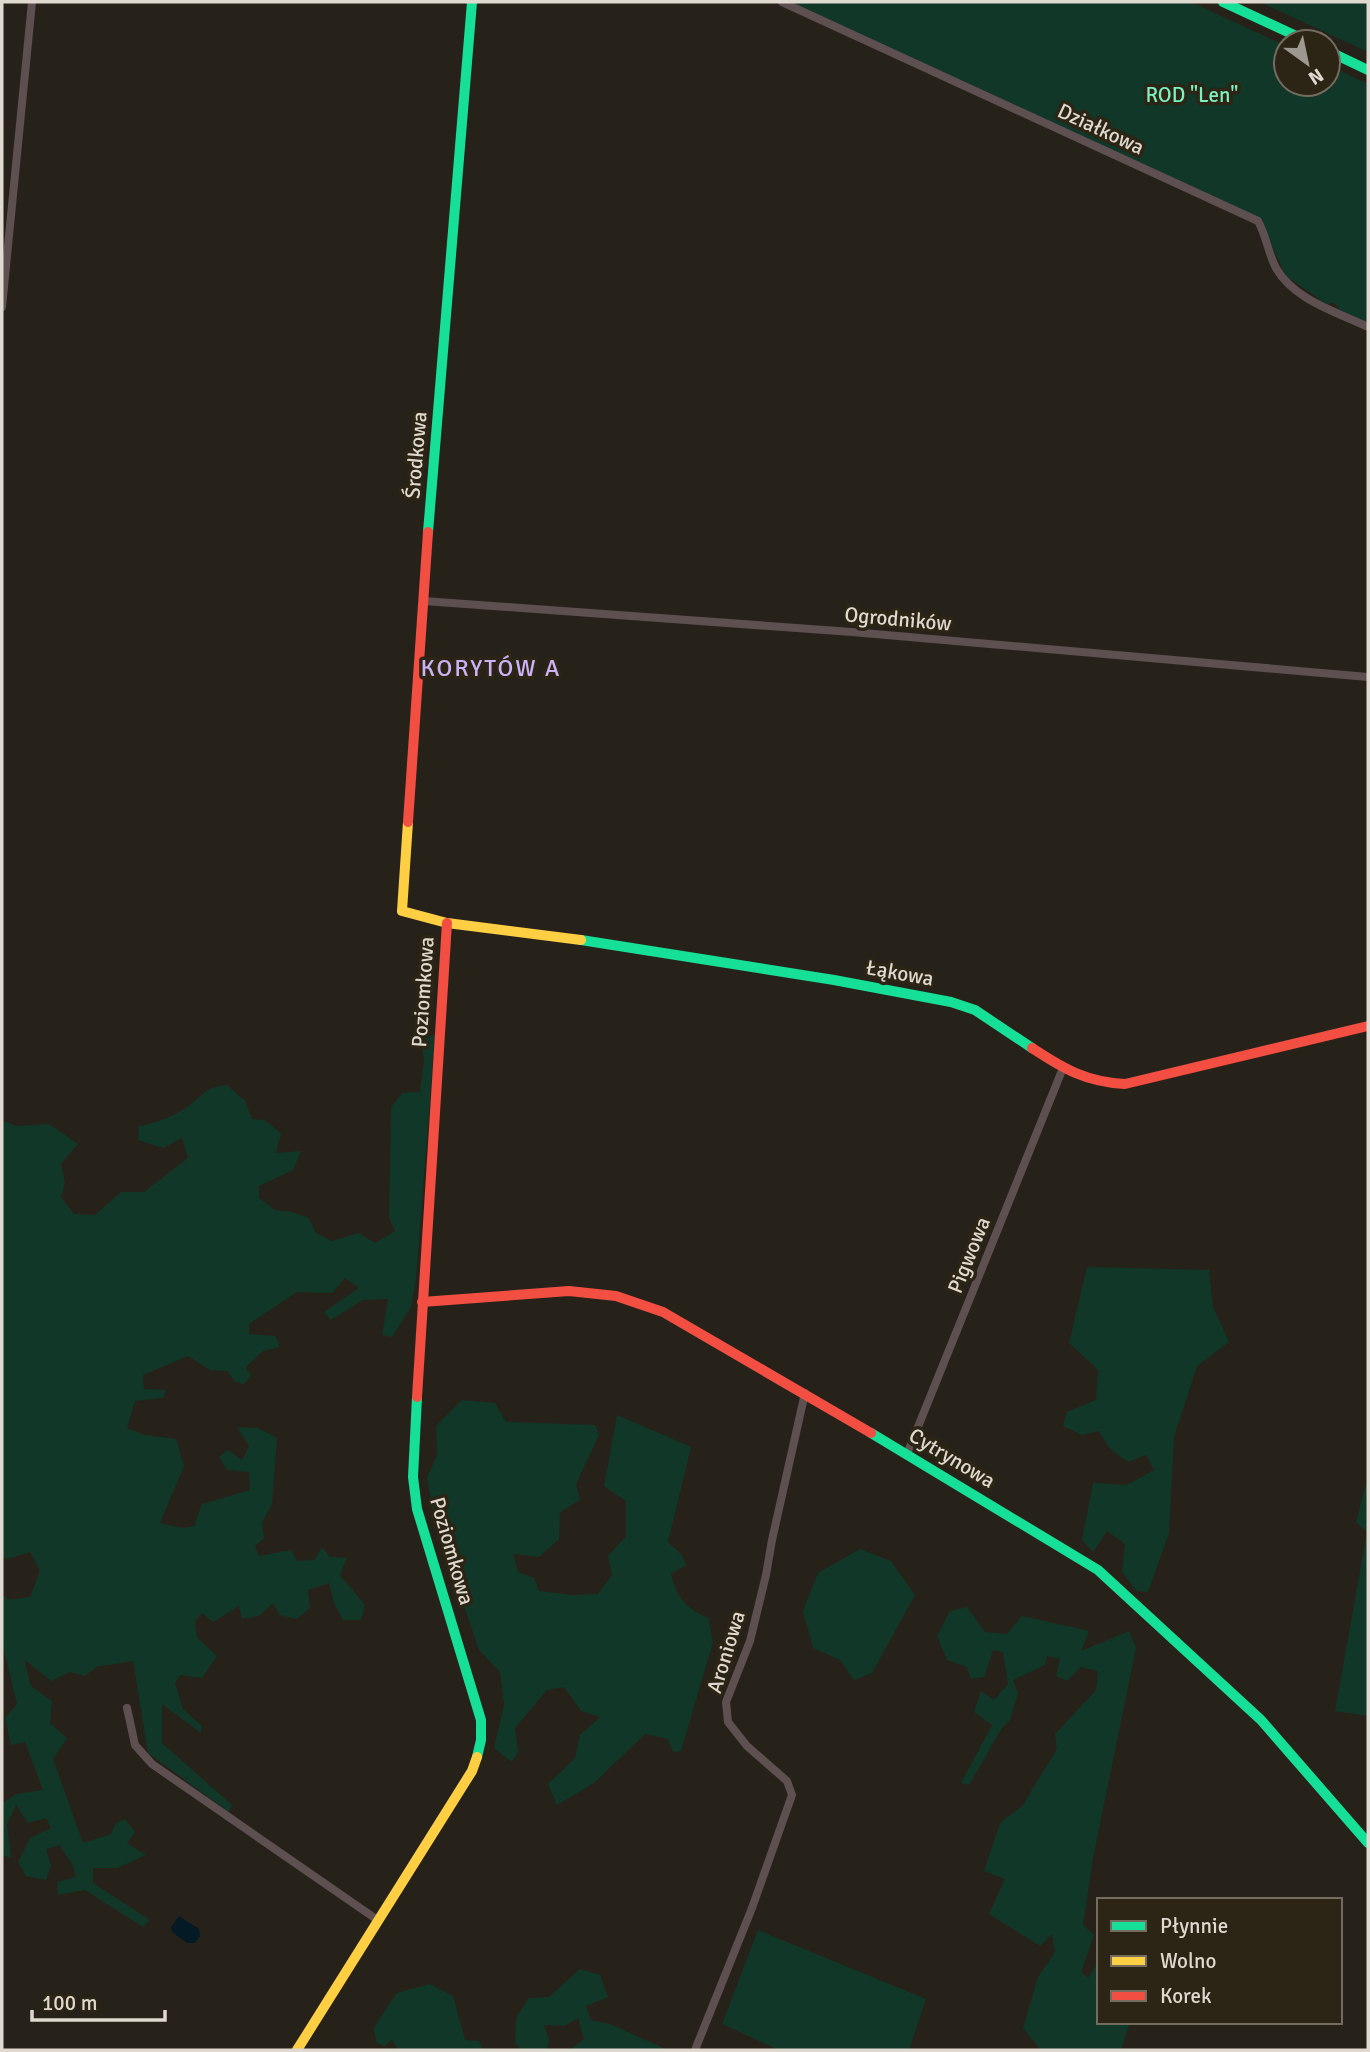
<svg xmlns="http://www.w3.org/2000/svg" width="1370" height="2052" viewBox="0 0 1370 2052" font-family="Signika,sans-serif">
  <rect width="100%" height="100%" fill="#26221a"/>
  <g fill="#113728">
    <path d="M791,2H1191L1286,46V84H1328V65L1368,84V323L1339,310L1337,305L1332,302L1328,305L1286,276L1270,241L1263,220Z"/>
    <path d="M1260,2H1368V52Z"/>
    <path d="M435,1034L416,1279L411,1307L392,1337L382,1335L388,1299L363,1300L331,1320L324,1312L359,1288L345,1278L332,1293L297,1292L249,1324V1334L275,1336L280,1347L263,1351L246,1367L251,1376L244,1384L235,1382L227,1371L210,1370L188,1356L143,1375L144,1389L166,1390L163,1398L135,1401L127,1428L145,1435L176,1439L184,1466L160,1523L182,1528L194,1526L202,1504L250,1490L249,1472L227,1470L219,1457L228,1450L242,1460L249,1446L237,1427L258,1428L277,1438L272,1504L262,1523L264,1538L255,1546L259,1556L291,1550L297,1561L314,1560L322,1547L330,1557L347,1558L340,1575L365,1605L361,1620H343L334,1603L329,1583L308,1590L310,1608L297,1619L280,1615L273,1603L259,1616L242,1619L239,1606L213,1622L202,1613L195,1621L197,1637L217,1656L202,1678L180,1675L175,1683L183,1709L202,1726L201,1733L162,1704V1743L232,1805L229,1812L148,1753L133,1661L96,1667L85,1676L70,1672L51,1681L24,1659L31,1686L52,1701L50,1723L67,1738L53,1759L83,1843L111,1834L116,1823L125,1819L135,1832L127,1843L146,1855L117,1868H93V1883L150,1920L143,1927L85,1890L58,1895L57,1882L76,1877L72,1864L59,1845L46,1849L51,1866L46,1880L26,1876L18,1862L30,1838L51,1828L46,1818L28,1823L16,1805L7,1824L11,1858L2,1855V1801L4,1802L16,1794L43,1790L25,1742L11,1745L5,1718L17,1704L2,1642V1593L8,1600L30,1597L40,1571L30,1552L7,1559L2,1557V1120L16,1126L49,1124L78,1144L61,1164L65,1183L61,1197L74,1214L95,1215L121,1192H144L188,1158L182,1138L163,1148L138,1140L139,1126C158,1123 174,1116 190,1105C207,1092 204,1088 227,1085L245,1101L252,1119L264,1120L281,1133L276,1153L301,1151L293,1170L259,1186V1198L275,1210L292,1212L309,1218L316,1233L332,1241L358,1233L375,1243L395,1231L389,1218L391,1107L402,1093L420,1092L424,1061L421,1039Z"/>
    <path d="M1087,1267L1209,1270L1213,1307L1229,1342L1197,1366L1174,1437L1169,1533L1148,1592L1136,1591L1122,1571L1125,1544L1107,1531L1093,1552L1082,1540L1093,1483L1127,1485L1154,1470L1146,1455L1128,1462L1109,1448L1099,1431L1082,1435L1063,1426L1067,1412L1096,1400L1098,1370L1069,1343Z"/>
    <path d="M462,1400L495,1403L506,1422L595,1425L599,1435L576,1484L580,1500L560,1512L559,1539L539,1557L513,1554L518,1572L534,1578L539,1591L572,1595L598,1594L612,1575L608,1556L626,1536V1501L604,1486L617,1415L691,1447L668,1542L682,1555L686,1565L671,1574C678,1600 684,1606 708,1618L713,1642L681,1751L673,1752L668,1739L645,1734L594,1783L557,1805L548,1784L575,1758L580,1735L600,1717L581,1711L564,1687L547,1690L515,1728L518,1752L512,1762L494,1748L504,1705L500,1672L479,1650L434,1517L427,1478L437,1455L436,1426Z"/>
    <path d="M1368,1476V1716L1335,1711L1367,1532L1356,1522Z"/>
    <path d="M860,1549L891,1561L915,1595L872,1673L854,1680L840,1660L813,1648L803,1611L818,1573Z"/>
    <path d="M967,1607L985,1632L1007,1634L1022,1616L1089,1631L1081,1651L1129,1631L1136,1648L1093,1858L1083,1925L1094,1935L1081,1972L1088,1978L1099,1961V2022H1130L1121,2050H1041L1023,2028L1038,1977L1055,1952L1052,1934L1040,1946L989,1914L1005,1879L984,1871L1000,1823L1022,1806L1057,1749L1055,1734L1096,1690L1098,1671L1081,1667L1067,1681L1056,1676L1060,1659L1047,1656L1045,1665L1013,1680L1018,1693L1010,1720L1002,1728L969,1785L961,1783L992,1725L974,1712L981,1691L994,1700L1008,1684L1003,1652L993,1650L984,1677L971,1679L967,1667L947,1660L937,1636L950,1611Z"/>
    <path d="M758,1930L926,1999L909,2050H779L722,2024Z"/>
    <path d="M580,1969L600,1975L608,1997L586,2006L591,2020L610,2024L668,2050H570L584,2039L578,2018L564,2026L544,2025L549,2040L547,2050H521L515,2043L516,2018L529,1998L549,1997Z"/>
    <path d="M430,1984L453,1996L465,2040L479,2041L483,2050H399L392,2040L384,2046L376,2042L374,2027L397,1993Z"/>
  </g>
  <path fill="#041a24" d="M179,1916L199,1929L200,1936L195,1943H187L172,1932L171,1927Z"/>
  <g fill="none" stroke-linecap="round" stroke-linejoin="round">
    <g stroke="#5e4f51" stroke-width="8">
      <path d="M782,2L1258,221C1266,235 1268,253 1276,268C1294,300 1337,312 1368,327"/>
      <path d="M2,307L32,2"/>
      <path d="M424,601L852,632L1368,677"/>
      <path d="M907,1454L1063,1068"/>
      <path d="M127,1708L135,1745L152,1764L379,1921"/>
      <path d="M695,2050L752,1908L792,1795L787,1781L747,1746L728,1722L726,1702L750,1641L766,1575L772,1540L805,1393"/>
    </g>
    <g stroke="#16e098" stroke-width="10">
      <path d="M1223,2L1309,42"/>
      <path d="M1328,51L1368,70"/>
      <path d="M428,532L472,2"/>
      <path d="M581,940L834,980L951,1002L975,1010L1032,1048"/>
      <path d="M417,1397L413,1477L417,1509L481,1720V1740L477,1757"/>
      <path d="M871,1433L1098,1570L1261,1720L1368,1843"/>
    </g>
    <g stroke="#ffcf43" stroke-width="10">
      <path d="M408,822L402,911L447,923L581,940"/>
      <path d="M297,2050L472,1771L477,1757"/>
    </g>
    <g stroke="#f24e42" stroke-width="10">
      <path d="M408,822L428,532"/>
      <path d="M1032,1048C1064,1069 1086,1082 1125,1084L1368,1026"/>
      <path d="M422,1302L569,1291L616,1296L663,1312L871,1433"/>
      <path d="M417,1397L447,923"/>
    </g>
  </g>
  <g text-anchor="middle" stroke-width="7" stroke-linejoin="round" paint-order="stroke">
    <g font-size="21" fill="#7bf0c0" stroke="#2c2414">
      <text x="1192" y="102">ROD "Len"</text>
    </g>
    <g font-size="21" fill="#dfd9cf" stroke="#2c2414">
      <text transform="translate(1101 129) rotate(25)" y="7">Działkowa</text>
      <text transform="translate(416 455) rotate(-85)" y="7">Środkowa</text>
      <text transform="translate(898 619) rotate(5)" y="7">Ogrodników</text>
      <text transform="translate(900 973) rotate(10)" y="7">Łąkowa</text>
      <text transform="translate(423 992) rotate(-86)" y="7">Poziomkowa</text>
      <text transform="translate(969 1255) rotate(-68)" y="7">Pigwowa</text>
      <text transform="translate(952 1458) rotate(31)" y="7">Cytrynowa</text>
      <text transform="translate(452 1551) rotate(74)" y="7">Poziomkowa</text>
      <text transform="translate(726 1652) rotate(-73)" y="7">Aroniowa</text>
    </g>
    <g font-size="24" letter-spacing="2" fill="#ccb2f7" stroke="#2c2414">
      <text x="491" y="676">KORYTÓW A</text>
    </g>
  </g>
  <rect width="1370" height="2052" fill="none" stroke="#dfd9cf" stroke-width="7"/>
  <rect x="1097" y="1898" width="245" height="126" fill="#2c2414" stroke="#746c5f" stroke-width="2"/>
  <rect x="1111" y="1921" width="35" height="10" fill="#16e098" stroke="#746c5f" stroke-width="2"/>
  <text x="1160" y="1933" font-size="21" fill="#dfd9cf">Płynnie</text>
  <rect x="1111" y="1956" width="35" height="10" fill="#ffcf43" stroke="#746c5f" stroke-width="2"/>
  <text x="1160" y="1968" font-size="21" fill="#dfd9cf">Wolno</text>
  <rect x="1111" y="1991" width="35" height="10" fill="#f24e42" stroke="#746c5f" stroke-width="2"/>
  <text x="1160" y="2003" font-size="21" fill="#dfd9cf">Korek</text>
  <g transform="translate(1307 63) rotate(147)"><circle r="33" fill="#2c2414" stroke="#746c5f" stroke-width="2"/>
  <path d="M0-5L12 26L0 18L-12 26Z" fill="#9e9990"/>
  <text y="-10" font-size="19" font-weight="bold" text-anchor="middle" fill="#dfd9cf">N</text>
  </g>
  <path d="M32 2010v10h133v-10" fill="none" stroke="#dfd9cf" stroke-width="3.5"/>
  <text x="42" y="2010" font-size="21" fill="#dfd9cf" stroke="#2c2414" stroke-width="5" paint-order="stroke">100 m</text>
</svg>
